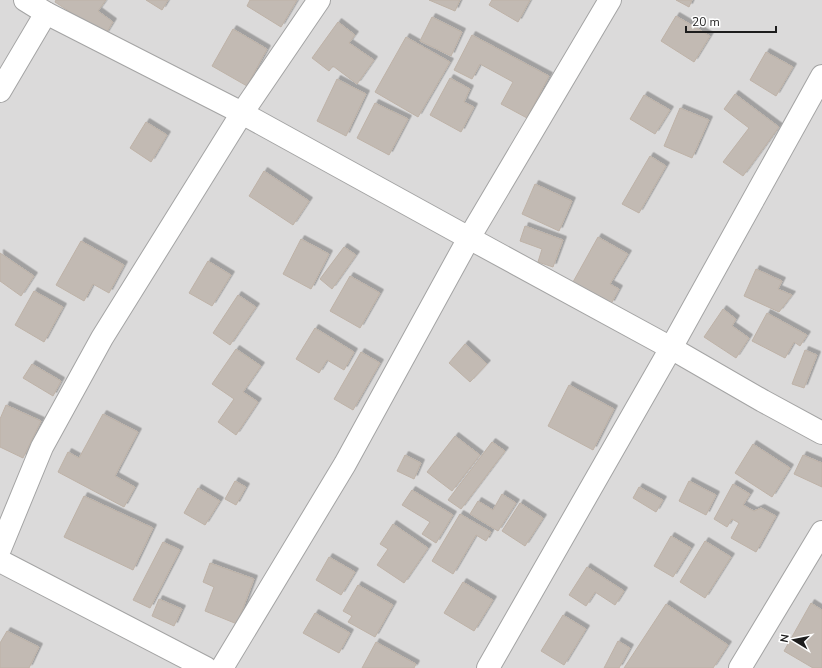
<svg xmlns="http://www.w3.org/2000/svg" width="822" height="668" viewBox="0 0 822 668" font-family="'Nunito Sans',sans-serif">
  <defs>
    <filter id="shadow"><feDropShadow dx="3.5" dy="-3.5" stdDeviation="0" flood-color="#0004"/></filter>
  </defs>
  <rect width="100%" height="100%" fill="#eeebe4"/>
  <rect fill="#dbdada" x="0" y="0" width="822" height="668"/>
  <g fill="#c2bab3" stroke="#beb2a7" filter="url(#shadow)">
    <path d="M56,0H106L98,11L113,22L105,35L55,2Z"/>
    <path d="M146,0H168L162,10Z"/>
    <path d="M250,0H297L281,27L247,6Z"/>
    <path d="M429,0H460L455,11Z"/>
    <path d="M492,0H530L518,22L489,5Z"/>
    <path d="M676,0H692L689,7Z"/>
    <path d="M676,16L710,36L694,62L661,41Z"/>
    <path d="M432,17L462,32L451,56L420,41Z"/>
    <path d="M338,22L355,35L349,43L374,60L357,84L333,66L329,71L312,58Z"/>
    <path d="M233,29L267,49L247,86L212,66Z"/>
    <path d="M472,35L549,76L527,118L501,104L513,82L480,64L472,79L454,70Z"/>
    <path d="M406,37L450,62L418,117L375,92Z"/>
    <path d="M766,52L793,67L776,96L750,80Z"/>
    <path d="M450,78L470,89L464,102L474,107L461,132L430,115Z"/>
    <path d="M337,79L366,94L346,136L317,121Z"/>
    <path d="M735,94L779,127L743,176L723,162L749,128L724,109Z"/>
    <path d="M644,95L670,110L655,134L630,119Z"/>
    <path d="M375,103L408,119L389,155L357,138Z"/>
    <path d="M680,108L709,120L692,158L664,146Z"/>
    <path d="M146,122L167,135L151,162L130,148Z"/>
    <path d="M650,156L666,166L639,213L622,204Z"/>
    <path d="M264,171L309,201L293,225L249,196Z"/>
    <path d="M535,184L572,201L559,231L522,214Z"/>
    <path d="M525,226L563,240L553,267L538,262L542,249L520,241Z"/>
    <path d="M598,237L628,254L610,284L619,289L611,304L573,282Z"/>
    <path d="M301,239L329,254L311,289L283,274Z"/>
    <path d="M81,241L124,265L109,293L93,284L84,301L56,285Z"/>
    <path d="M344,247L356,255L332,289L320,279Z"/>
    <path d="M0,253L34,276L21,296L0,281Z"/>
    <path d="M208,261L231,275L212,306L189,293Z"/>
    <path d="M756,269L782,281L778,289L792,295L779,312L744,296Z"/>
    <path d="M350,276L380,293L360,328L330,311Z"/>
    <path d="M34,291L63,307L44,342L15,325Z"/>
    <path d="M238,295L256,307L230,345L213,333Z"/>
    <path d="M723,309L736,319L732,326L749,338L736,358L704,337Z"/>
    <path d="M767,313L807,335L800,346L794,342L785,358L752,341Z"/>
    <path d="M315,328L354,352L344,370L327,360L319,373L296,359Z"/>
    <path d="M465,344L487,364L470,382L449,363Z"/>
    <path d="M236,349L261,366L243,392L258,402L236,435L218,422L234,399L212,384Z"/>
    <path d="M805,350L817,355L804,388L792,384Z"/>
    <path d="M361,352L380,363L353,410L334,399Z"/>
    <path d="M32,364L61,381L53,396L23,378Z"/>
    <path d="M569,385L614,409L593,450L548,426Z"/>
    <path d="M6,405L41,421L23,458L0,447V419Z"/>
    <path d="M103,414L138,432L115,476L135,487L124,507L58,472L68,452L79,458Z"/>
    <path d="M455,436L480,455L452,491L427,472Z"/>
    <path d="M492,442L505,451L461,509L448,500Z"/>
    <path d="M753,444L790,468L772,497L735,473Z"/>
    <path d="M405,455L421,463L414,479L397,471Z"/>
    <path d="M803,455L822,463V487L794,474Z"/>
    <path d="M235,481L246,487L236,505L225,499Z"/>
    <path d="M689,481L716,495L706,515L679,501Z"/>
    <path d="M733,484L750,494L743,505L754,511L761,508L776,516L756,552L731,538L739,523L732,519L727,527L714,519Z"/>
    <path d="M639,487L663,500L656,512L633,498Z"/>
    <path d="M198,488L220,501L205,525L184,513Z"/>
    <path d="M412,490L453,515L436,543L422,534L430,522L402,505Z"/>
    <path d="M502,494L516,503L498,531L470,514L478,501L493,510Z"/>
    <path d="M84,496L153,528L133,570L64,537Z"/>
    <path d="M520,503L543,518L525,546L502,531Z"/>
    <path d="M460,514L491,532L486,541L476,535L453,574L432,561Z"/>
    <path d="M393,524L428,548L404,583L377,565L388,549L380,544Z"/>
    <path d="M671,536L691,548L673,577L654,566Z"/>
    <path d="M705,541L731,557L705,598L680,582Z"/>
    <path d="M163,542L180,550L150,608L133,600Z"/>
    <path d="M329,557L355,572L341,595L316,580Z"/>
    <path d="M210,563L254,579L237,624L205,611L214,587L203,582Z"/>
    <path d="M587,567L624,591L615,605L595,592L586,606L569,595Z"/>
    <path d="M463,582L493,600L474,631L444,613Z"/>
    <path d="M358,585L393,605L375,637L348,622L352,616L343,611Z"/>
    <path d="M159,599L182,609L174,626L152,616Z"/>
    <path d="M811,603L822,610V668H813L784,651Z"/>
    <path d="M666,604L728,645L713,668H624Z"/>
    <path d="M315,613L350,633L339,653L303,633Z"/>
    <path d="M563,615L586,629L564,665L541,651Z"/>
    <path d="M7,631L39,647L29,668H0V643Z"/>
    <path d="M618,641L630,648L619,668H604Z"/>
    <path d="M376,642L416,664L414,668H362Z"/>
  </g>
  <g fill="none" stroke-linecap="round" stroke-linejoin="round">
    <defs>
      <g id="street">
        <path d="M25,0L46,13L242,113L469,238L671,348L763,401L822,433"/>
        <path d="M0,91L46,13"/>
        <path d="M0,549L42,447L102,338L242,113L319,0"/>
        <path d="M0,561L206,668"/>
        <path d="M222,668L345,464L469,238L610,0"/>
        <path d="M488,668L671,348L822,76"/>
        <path d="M740,668L822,532"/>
      </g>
    </defs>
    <use href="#street" stroke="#a4a4a4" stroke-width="24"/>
    <use href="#street" stroke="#fff" stroke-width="22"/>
  </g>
  <g transform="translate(794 640) rotate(280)" stroke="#ffffff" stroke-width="3" paint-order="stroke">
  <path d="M0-3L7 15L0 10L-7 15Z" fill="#1d1d1d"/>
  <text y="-6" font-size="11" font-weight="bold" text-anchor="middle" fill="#1d1d1d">N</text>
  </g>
  <path d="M686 26v6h90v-6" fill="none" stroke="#1d1d1d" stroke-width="2"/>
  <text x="692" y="26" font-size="12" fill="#1d1d1d" stroke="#ffffff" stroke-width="3" paint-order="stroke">20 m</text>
</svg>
